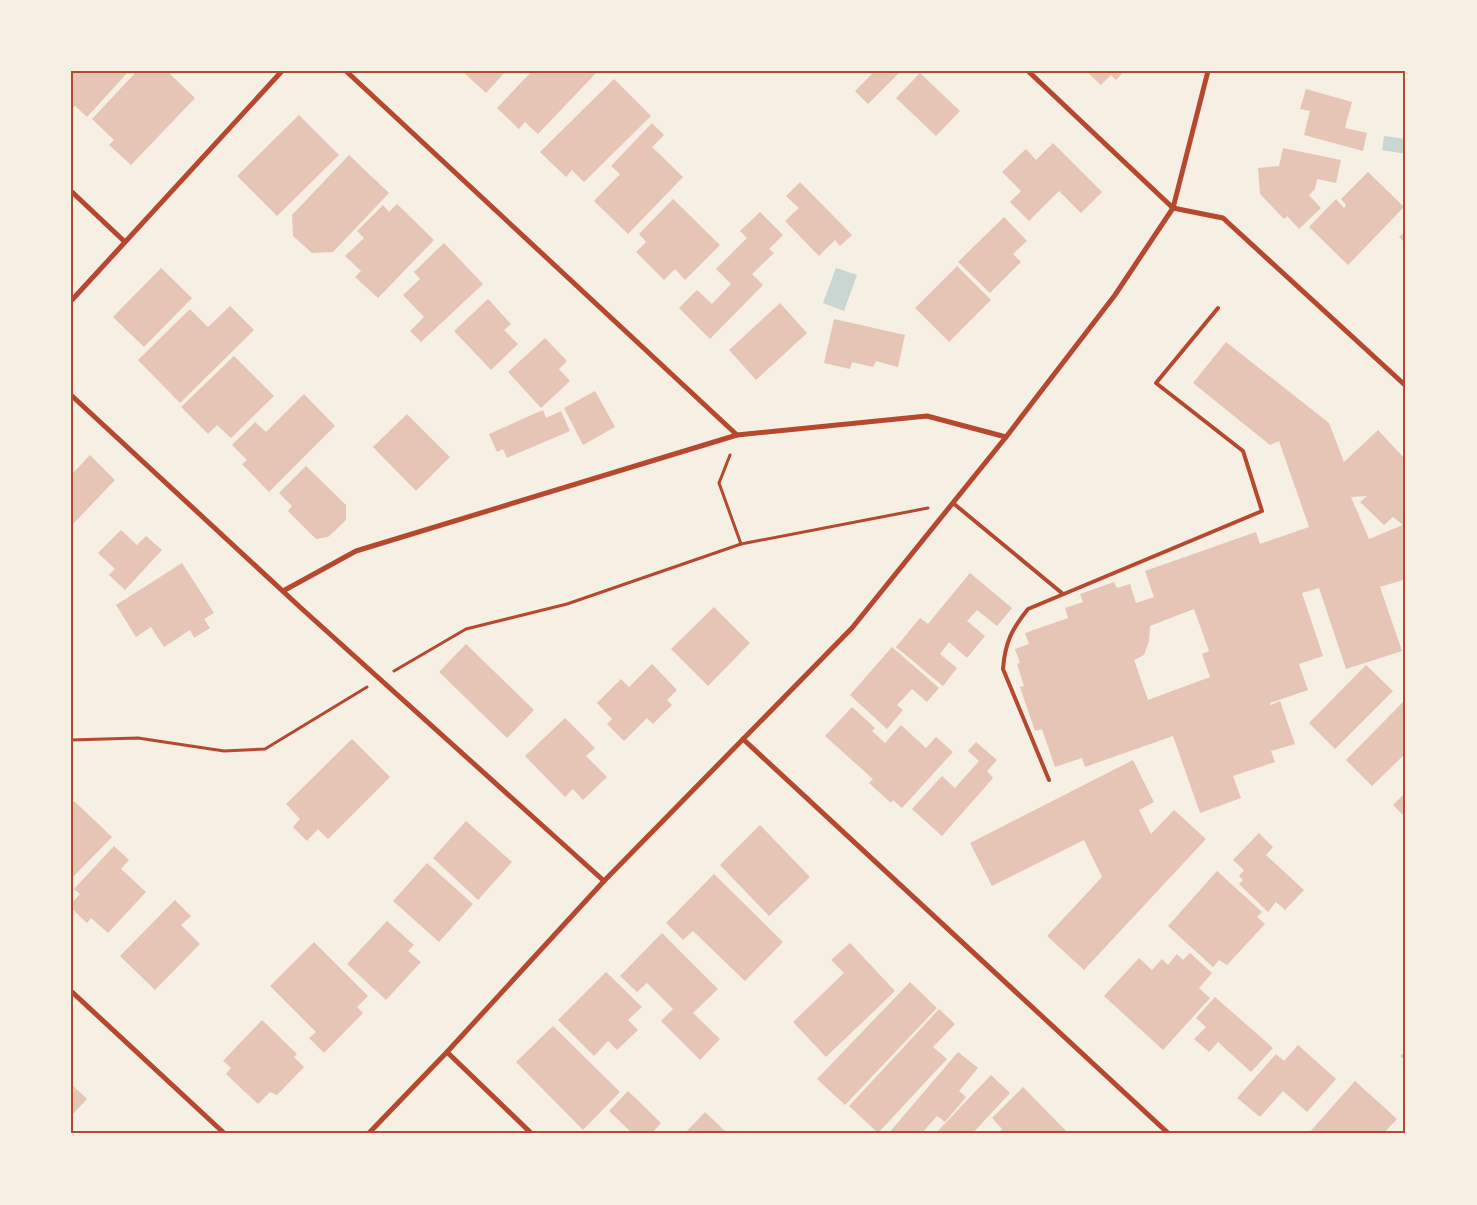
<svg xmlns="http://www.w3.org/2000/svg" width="1477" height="1205" viewBox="0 0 1477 1205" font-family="Mulish,sans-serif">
  <rect width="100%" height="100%" fill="#f6efe4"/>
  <g fill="#c9d6d2">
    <path d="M1384,136L1406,139V154L1382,150Z"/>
    <path d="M836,268L857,275L844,311L823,303Z"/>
  </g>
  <g fill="#e6c5b7" fill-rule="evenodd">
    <path d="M71,71H129L87,117L75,106L71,109Z"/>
    <path d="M137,71H149L152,74L155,71H167L195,98L131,165L109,145L114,140L92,119Z"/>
    <path d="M462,71H506L486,93Z"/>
    <path d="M532,71H598L538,134L525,122L519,129L497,108Z"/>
    <path d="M869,71H901L868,104L855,91L872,74Z"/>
    <path d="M1086,71H1124L1116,80L1111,75L1101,85Z"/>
    <path d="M920,73L960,111L936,136L896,98Z"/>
    <path d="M614,79L651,116L584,182L572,170L566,177L540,152Z"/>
    <path d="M1306,89L1352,102L1345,128L1367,133L1363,151L1304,135L1310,111L1300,109Z"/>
    <path d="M299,115L339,155L277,216L237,176Z"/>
    <path d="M652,123L664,135L652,147L683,177L628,234L594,201L620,174L611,166Z"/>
    <path d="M1053,143L1102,192L1081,213L1059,191L1029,221L1010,202L1021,191L1002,172L1026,149L1036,160Z"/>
    <path d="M1283,148L1341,160L1336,183L1317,179L1315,189L1309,195L1321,208L1299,229L1287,216L1284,219L1260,194L1258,168L1279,166Z"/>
    <path d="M349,155L389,193L333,252L312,253L293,236L292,215Z"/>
    <path d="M1368,172L1404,207L1348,265L1309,227L1336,199L1344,208L1346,205L1341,199Z"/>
    <path d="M800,182L852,235L840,246L835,240L819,256L785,221L799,208L786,196Z"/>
    <path d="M673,199L720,245L685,280L675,269L664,280L636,252L646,242L639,234Z"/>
    <path d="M397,204L434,240L378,298L355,277L361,271L345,256L364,238L357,231L383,205L389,212Z"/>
    <path d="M760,212L783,235L769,249L774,253L752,274L763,285L710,339L679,308L697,290L712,304L731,284L716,269L747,238L740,231Z"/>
    <path d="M1004,217L1027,241L1013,254L1021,262L990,293L958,262Z"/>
    <path d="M1406,231V244L1399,237Z"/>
    <path d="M444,243L483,284L421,342L410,331L424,317L403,295L420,279L414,272Z"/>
    <path d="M957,266L991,300L949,342L915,308Z"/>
    <path d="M161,268L192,298L144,347L113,317Z"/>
    <path d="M488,299L511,324L504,330L518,344L491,370L454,331Z"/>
    <path d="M780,303L807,333L756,380L729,350Z"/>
    <path d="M230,306L254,330L180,403L138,360L190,309L208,327Z"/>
    <path d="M834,319L905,335L898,367L876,361L873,367L852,362L850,369L824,363Z"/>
    <path d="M545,338L567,361L559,369L570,381L541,408L508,372Z"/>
    <path d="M1226,342L1329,423L1344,462L1378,430L1406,460V579L1380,587L1402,651L1346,669L1319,588L1302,593L1323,656L1299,664L1308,690L1270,703L1271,705L1280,701L1295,744L1271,751L1275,762L1233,776L1241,798L1200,813L1173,736L1085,767L1082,758L1055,767L1042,729L1035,731L1020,687L1024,686L1017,664L1020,663L1015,649L1029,644L1025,633L1068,618L1065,608L1083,602L1080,594L1114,582L1117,588L1130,584L1136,603L1154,597L1145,571L1256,532L1260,544L1309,527L1279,441L1270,445L1193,383ZM1367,496L1360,502L1384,525L1393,517L1403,525L1369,539L1351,497ZM1194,609L1209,651L1202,654L1210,677L1148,700L1134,660L1144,655L1149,641L1150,626Z"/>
    <path d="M234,356L274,396L231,438L217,425L208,434L181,407Z"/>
    <path d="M595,391L615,427L583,445L564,408Z"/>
    <path d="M304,394L335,426L269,492L242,464L247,460L232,445L255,422L266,432Z"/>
    <path d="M543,410L546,418L561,411L570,431L507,458L503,449L497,452L489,434Z"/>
    <path d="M407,414L450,457L416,491L373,447Z"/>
    <path d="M90,455L115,480L71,526V475Z"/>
    <path d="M306,466L346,505V520L328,537L316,539L288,511L292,506L279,493Z"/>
    <path d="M121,530L137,545L146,536L162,550L125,590L109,575L115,569L98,553Z"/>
    <path d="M182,563L214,613L204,619L210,628L194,638L190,630L164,647L151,627L136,637L116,605Z"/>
    <path d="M970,573L1012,608L997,626L977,610L967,621L985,636L967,658L949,642L940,654L957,668L943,686L896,647L920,618L928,624Z"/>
    <path d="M714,607L750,643L708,686L671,649Z"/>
    <path d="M466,644L534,710L507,738L439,672Z"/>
    <path d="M892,647L939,688L927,702L912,689L897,705L903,710L887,729L850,695Z"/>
    <path d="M652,664L677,690L667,700L672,705L653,724L647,718L624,741L607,724L612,719L597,703L621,679L629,687Z"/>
    <path d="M1366,665L1393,691L1335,749L1309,723Z"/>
    <path d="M1403,702L1406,704V753L1372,786L1346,760Z"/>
    <path d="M852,707L875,728L872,731L885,743L901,725L926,748L936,737L953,752L902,808L893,800L891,803L869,783L873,779L825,736Z"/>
    <path d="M565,718L595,748L586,756L607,777L583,800L573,789L565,797L525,756Z"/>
    <path d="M352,739L390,777L328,839L318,829L307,841L293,827L300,819L286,804Z"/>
    <path d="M976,742L997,760L987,771L993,778L942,836L912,809L942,776L955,788L979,761L968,751Z"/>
    <path d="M1133,760L1154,802L1139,810L1151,834L1174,810L1206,839L1084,970L1047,936L1102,877L1084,840L992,886L970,843Z"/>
    <path d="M1406,792V818L1393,805Z"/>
    <path d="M74,801L112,837L71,879V804Z"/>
    <path d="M466,821L512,862L478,900L433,858Z"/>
    <path d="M760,825L810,877L769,916L720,865Z"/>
    <path d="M1259,833L1273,847L1266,855L1304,890L1285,910L1276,902L1268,912L1239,884L1243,880L1239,876L1244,870L1233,860Z"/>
    <path d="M114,846L129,860L121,869L146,892L108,933L91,918L87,923L71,908V904L80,894L74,889Z"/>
    <path d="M427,863L473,904L439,942L393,901Z"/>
    <path d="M1217,871L1262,912L1257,917L1265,924L1227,965L1219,960L1213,967L1168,926Z"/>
    <path d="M714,874L783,942L745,981L693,931L683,940L666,923Z"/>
    <path d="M175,900L191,916L181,925L200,944L155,990L120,956Z"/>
    <path d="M387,921L414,945L408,951L421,962L386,1000L347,964Z"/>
    <path d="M662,933L718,989L693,1013L720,1039L700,1060L661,1021L673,1009L647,983L637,992L620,976Z"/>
    <path d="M314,942L368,996L357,1007L363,1013L324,1053L309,1038L316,1032L270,986Z"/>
    <path d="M850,943L895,991L826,1057L793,1022L844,973L831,960Z"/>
    <path d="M1190,953L1212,973L1199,988L1210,998L1163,1050L1104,996L1139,958L1152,970L1162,959L1168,965L1177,954L1183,960Z"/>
    <path d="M606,972L642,1007L628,1020L638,1030L617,1050L608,1041L594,1056L558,1020Z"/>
    <path d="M910,982L937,1008L845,1105L817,1079Z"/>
    <path d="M1215,997L1273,1048L1251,1072L1218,1042L1209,1052L1194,1039L1206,1027L1196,1018Z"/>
    <path d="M939,1009L955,1024L933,1047L947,1059L878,1133L849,1106Z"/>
    <path d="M262,1020L297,1054L294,1057L304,1067L277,1095L270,1092L258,1104L226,1074L231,1068L223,1061Z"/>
    <path d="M553,1026L620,1092L583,1130L516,1062Z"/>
    <path d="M1298,1045L1336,1079L1307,1112L1283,1091L1260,1117L1237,1098L1276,1054L1284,1061Z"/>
    <path d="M1406,1051V1061L1400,1056Z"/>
    <path d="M958,1052L978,1068L959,1091L966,1097L945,1122L937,1116L921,1134H888Z"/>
    <path d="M991,1075L1010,1093L972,1134H935Z"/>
    <path d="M1355,1081L1397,1119L1383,1134H1308Z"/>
    <path d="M71,1084L87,1099L71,1116Z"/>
    <path d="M1023,1087L1069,1134H997L1002,1129L992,1118Z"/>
    <path d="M628,1091L661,1123L651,1134H633L609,1111Z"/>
    <path d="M705,1112L727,1133L726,1134H684Z"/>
  </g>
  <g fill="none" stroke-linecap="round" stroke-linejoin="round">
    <g stroke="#b5482f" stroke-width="3">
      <path d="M730,455L719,483L741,544"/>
      <path d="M394,671L466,629L567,604L741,544L928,508"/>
      <path d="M71,740L138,738L224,751L265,749L367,687"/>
    </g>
    <g stroke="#b5482f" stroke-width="4">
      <path d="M953,503L1063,594"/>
      <path d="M1049,780L1003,669C1005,642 1012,629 1028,609L1262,511L1243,451L1156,383L1218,308"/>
    </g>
    <g stroke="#b5482f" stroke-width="5">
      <path d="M346,71L737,435"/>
      <path d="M1028,71L1173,208L1223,218L1406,386"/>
      <path d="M71,191L125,242"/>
      <path d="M71,301L282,71"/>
      <path d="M71,395L301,608L604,881"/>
      <path d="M283,591L356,551L737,435L927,416L1006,437"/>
      <path d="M743,739L1169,1134"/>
      <path d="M71,991L225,1134"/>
      <path d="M447,1052L532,1134"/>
      <path d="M368,1134L447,1052L604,881L852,628L1006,437L1115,295L1173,208L1208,71"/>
    </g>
  </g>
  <rect width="1477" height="1205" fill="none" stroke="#f6efe4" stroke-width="145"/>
  <rect x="72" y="72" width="1332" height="1060" fill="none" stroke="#b5482f" stroke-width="2"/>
</svg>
